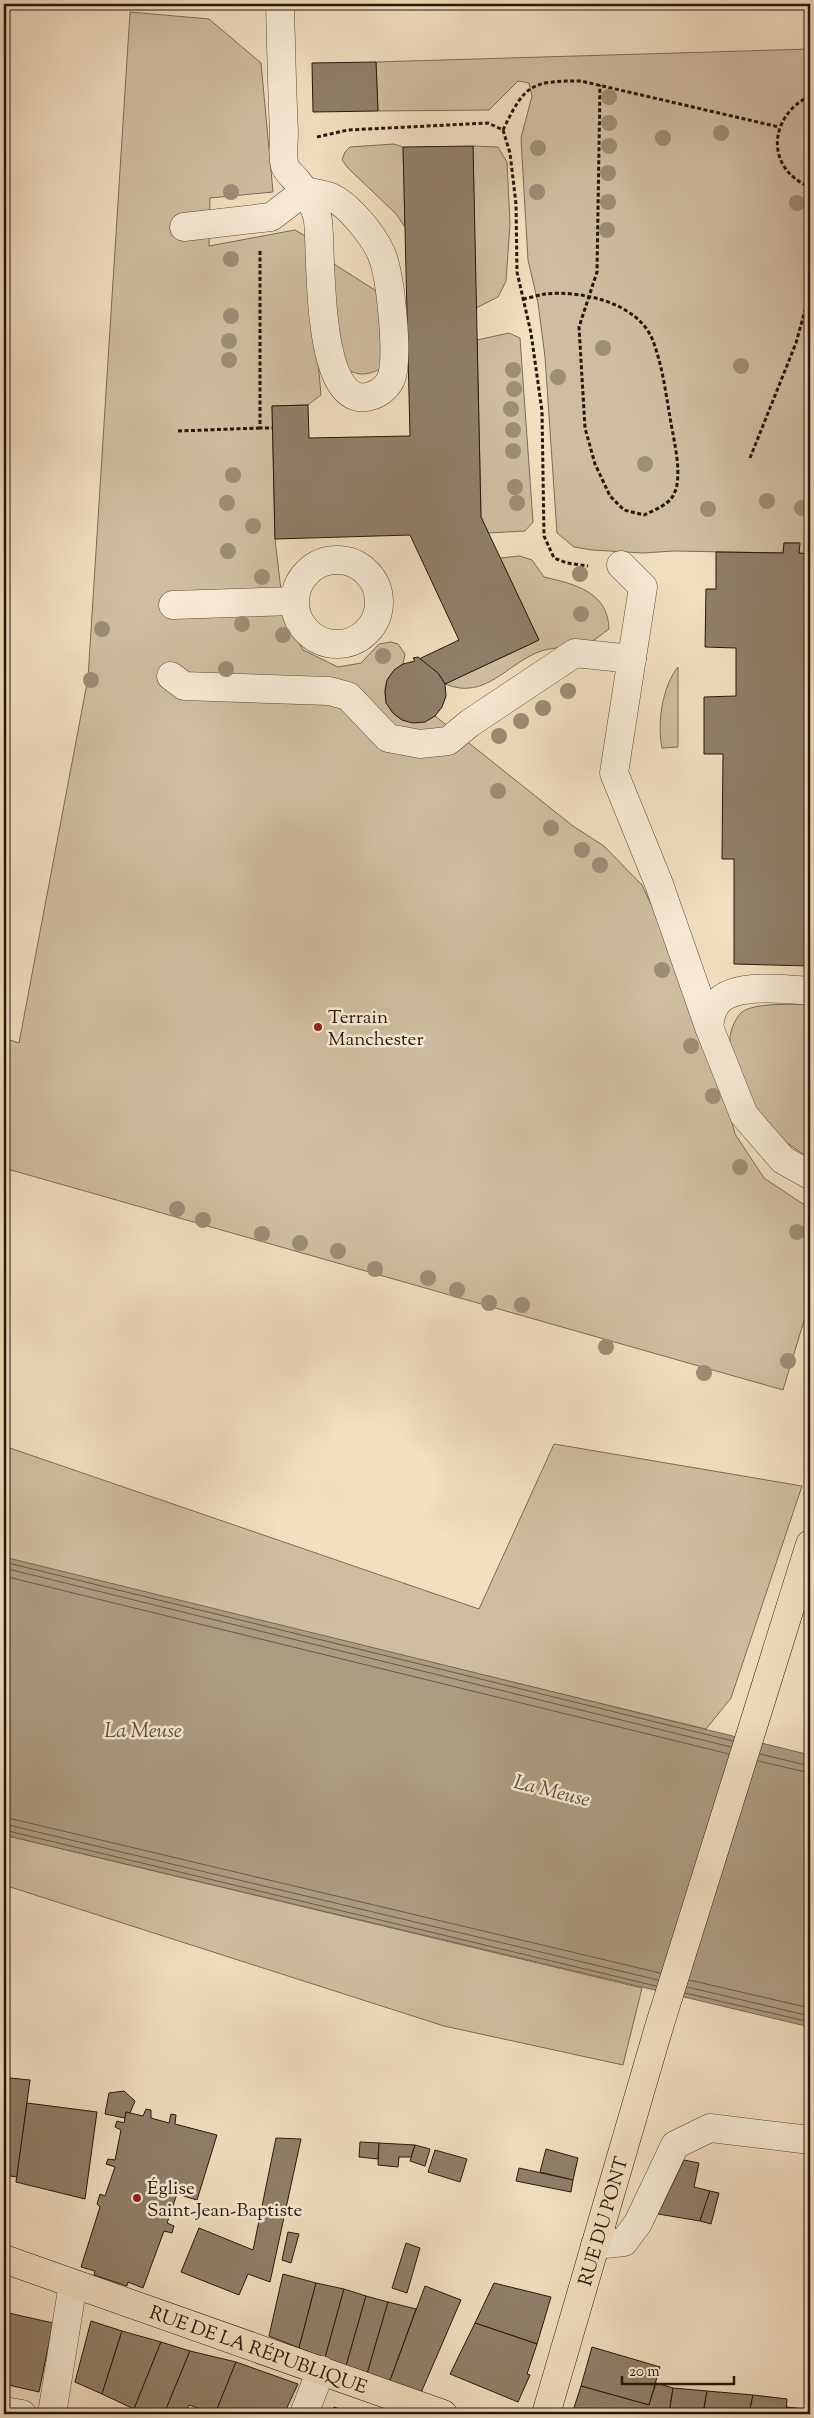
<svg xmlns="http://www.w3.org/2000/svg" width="814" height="2418" viewBox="0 0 814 2418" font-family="'Sorts Mill Goudy',serif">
  <rect width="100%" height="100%" fill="#f2dfbf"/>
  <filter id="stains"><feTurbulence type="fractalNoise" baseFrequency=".004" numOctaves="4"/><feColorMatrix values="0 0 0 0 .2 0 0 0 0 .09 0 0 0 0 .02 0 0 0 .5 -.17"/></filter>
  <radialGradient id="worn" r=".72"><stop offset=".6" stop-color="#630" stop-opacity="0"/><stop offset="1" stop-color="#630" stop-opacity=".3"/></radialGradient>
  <g fill="#d0bda1" stroke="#7c6a57">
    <path d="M130,12L209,19L261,63L273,192L210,198L209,246L295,230L307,237L321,395L308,405L272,406L275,539L284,616L303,650L338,667L361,663L379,644L391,642L398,644L405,654L403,664C397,668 390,673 387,681C380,699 392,721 412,722C419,723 428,718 435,716L573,826L604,846L642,885L679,964L717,1066L735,1134L764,1178L803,1204L810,1206V1301L783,1390L4,1168V1038L19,1043L88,678Z"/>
    <path d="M810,49V554L799,553V543H784L783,553L674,551L643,553L592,550L574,547L557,533L545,357L538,303L528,260L521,138L532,96L529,83L518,81L489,110L378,111L376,62Z"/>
    <path d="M394,144L403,147L405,227L396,214L348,168L342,160L345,152L350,147Z"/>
    <path d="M473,146L498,147L507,162L510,224L506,281L498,297L476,308Z"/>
    <path d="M334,264L378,292L382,368C369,375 358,377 345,368L328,277Z"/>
    <path d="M509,333L520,338L533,522L525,531L488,533L481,517L477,340Z"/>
    <path d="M520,556L532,560L544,577C575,584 608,592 609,629C603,633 597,639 590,642C576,648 557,646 541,651C507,663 486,701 445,684L539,640L500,558Z"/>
    <path d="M678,667V747L662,748C657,723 662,687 678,667Z"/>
    <path d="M810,1004V1158C791,1147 771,1132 757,1114C748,1102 729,1054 730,1039C730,1030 736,1017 742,1012C755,1002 794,1005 810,1004Z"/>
    <path d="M554,1444L802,1486L731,1698L706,1729L4,1559V1446L479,1609Z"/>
    <path d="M4,1835L642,1988L623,2065L444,2026L4,1885Z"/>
  </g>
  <path fill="#ad9b82" stroke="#786653" d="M4,1557L810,1755V2027L4,1835Z"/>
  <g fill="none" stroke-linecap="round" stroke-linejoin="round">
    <g stroke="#6a5848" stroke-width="1">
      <path d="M4,1562L733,1741"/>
      <path d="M4,1568L731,1747"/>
      <path d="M4,1576L729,1754"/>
      <path d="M760,1754L810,1766"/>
      <path d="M758,1761L810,1773"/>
      <path d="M4,1817L660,1973"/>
      <path d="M4,1824L658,1980"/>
      <path d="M4,1830L656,1986"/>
      <path d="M689,1980L810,2008"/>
      <path d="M687,1987L810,2016"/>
      <path d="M685,1993L810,2022"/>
    </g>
  </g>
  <g fill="#917f6a" stroke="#28160d">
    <path d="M376,62L378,111L313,112L312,63Z"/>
    <path d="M473,146L481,517L539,640L445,684L438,673L419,659L459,640L410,535L275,539L272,406L308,405L309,438L410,436L403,147Z"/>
    <path d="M784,543H800L799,553L810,554V966L734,964V859H722L723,754H704V697L736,696V648L705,647L706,589H716V552L783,553Z"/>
    <path d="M418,657L438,673L445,684L446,696L442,707L435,716L425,722L413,723L402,720L393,713L386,703L385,691L387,680L394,670L403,664L415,661L413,658Z"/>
    <path d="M10,2078L30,2080L17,2177L4,2175V2098L7,2099Z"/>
    <path d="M124,2091L135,2101L130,2113L126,2112L125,2118L105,2114L109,2093Z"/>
    <path d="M27,2103L97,2112L85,2199L16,2182Z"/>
    <path d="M146,2109L151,2110V2118L169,2123L171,2114L176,2115L175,2124L217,2135L197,2200L177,2194L167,2223L174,2226L172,2233L164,2231L143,2288L128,2282L127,2286L94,2275L95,2271L81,2267L100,2207L97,2204L100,2194L105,2196L115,2167L106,2164L108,2159L115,2160L121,2130L115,2127L117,2121L124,2123L126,2112L143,2116Z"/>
    <path d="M276,2138L301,2139L270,2282L248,2274L239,2295L181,2272L199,2228L253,2250Z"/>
    <path d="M360,2142L379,2143L378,2159L359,2157Z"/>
    <path d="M379,2143L415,2145L411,2157H399L398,2167L378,2165Z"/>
    <path d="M415,2145L430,2149L425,2166L410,2161Z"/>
    <path d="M546,2149L578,2158L573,2180L540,2172Z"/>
    <path d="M435,2150L467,2159L460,2182L428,2172Z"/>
    <path d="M684,2160L699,2163L694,2187L710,2191L700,2221L658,2214Z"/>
    <path d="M519,2168L573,2180L571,2192L516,2181Z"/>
    <path d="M710,2191L719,2193L711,2224L700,2221Z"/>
    <path d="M288,2232L299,2234L291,2263L282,2260Z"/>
    <path d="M406,2243L420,2248L407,2293L392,2288Z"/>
    <path d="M283,2274L316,2283L299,2348L269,2336Z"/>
    <path d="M316,2283L344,2289L325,2358L299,2348Z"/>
    <path d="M494,2283L551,2297L537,2344L475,2323Z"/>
    <path d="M425,2286L461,2300L420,2395L389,2383Z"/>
    <path d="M344,2289L366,2296L346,2366L325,2358Z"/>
    <path d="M366,2296L388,2302L367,2374L346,2366Z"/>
    <path d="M388,2302L416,2309L389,2383L367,2374Z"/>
    <path d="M4,2312L53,2323L39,2392L4,2384Z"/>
    <path d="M91,2321L122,2331L102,2394L75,2382Z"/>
    <path d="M475,2323L537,2344L527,2374L530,2375L518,2402L450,2374Z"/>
    <path d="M122,2331L161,2342L134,2409L102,2394Z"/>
    <path d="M161,2342L190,2351L164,2414H146L134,2409Z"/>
    <path d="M592,2347L660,2367L649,2405L581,2386Z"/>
    <path d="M190,2351L236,2362L215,2414L189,2405L185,2414H164Z"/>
    <path d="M236,2362L298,2384L284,2414H215Z"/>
    <path d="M656,2383L673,2388L669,2414H572L581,2386L649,2405Z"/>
    <path d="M673,2388L707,2391L703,2414H669Z"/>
    <path d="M707,2391L753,2395L749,2414H703Z"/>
    <path d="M753,2395L787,2399L786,2414H749Z"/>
    <path d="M334,2407L354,2414H331Z"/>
    <path d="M787,2407L804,2409L803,2414H786Z"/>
  </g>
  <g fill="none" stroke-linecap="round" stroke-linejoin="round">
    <defs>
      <g id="minor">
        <path d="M184,227L271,217L305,191C313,193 324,194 331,197C349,205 373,235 381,253C391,275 398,353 392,376C389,386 380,393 371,396C314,414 322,251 318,221C316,207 306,192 297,181C294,177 287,172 285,166C282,158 284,142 284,132C282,90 281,47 280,4"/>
        <circle cx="337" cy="602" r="42"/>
        <path d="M621,565L643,587L614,773L659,884L709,1027L744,1115L783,1160L810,1175"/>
        <path d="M173,605L294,601"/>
        <path d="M171,676L184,686L329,691L348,696L388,738L420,744L448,741L470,723L575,653L632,659"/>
        <path d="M709,1027C710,1021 711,1013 714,1008C726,981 786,989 810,991"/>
        <path d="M595,2245L624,2242L638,2223L675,2145L710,2128L810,2140"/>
        <path d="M4,2411L22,2414"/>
        <path d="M52,2414L73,2284"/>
        <path d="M304,2414L321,2370"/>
      </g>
      <g id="major">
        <path id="s1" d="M4,2259L443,2414"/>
        <path id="s2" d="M546,2414L659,2027L810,1544"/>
      </g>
    </defs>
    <use href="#minor" stroke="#5a483a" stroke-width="29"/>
    <use href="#major" stroke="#28160d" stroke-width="29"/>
    <g stroke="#28160d" stroke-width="3" stroke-dasharray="4 2.5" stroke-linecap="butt">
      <path d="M810,96C768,116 765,169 810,187"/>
      <path d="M503,130C525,84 531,81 581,81L779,127"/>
      <path d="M317,137L348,130L488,123L503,130L510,153L516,204L517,272L531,333L542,411L544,536L554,558L567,563L588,566"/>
      <path d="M260,251V428H272"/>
      <path d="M523,299C530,298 538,295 545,294C582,290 639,303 653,341C663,367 666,396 671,423C674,442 683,476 674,494C669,505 654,510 644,515L624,510L610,496L595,464L585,428L579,327L597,272L600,85"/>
      <path d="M178,431L260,428"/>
      <path d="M750,458L796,343L810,292"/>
    </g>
    <use href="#minor" stroke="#f7ead5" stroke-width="28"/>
    <use href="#major" stroke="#f2dfbf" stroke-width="28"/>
  </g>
  <g fill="#9e8c75">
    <circle cx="609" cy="97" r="8"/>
    <circle cx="609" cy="123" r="8"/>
    <circle cx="721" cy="133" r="8"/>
    <circle cx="663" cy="138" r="8"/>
    <circle cx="609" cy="146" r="8"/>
    <circle cx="538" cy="148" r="8"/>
    <circle cx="608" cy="173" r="8"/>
    <circle cx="231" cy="192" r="8"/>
    <circle cx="537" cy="192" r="8"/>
    <circle cx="608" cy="202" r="8"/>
    <circle cx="797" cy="203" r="8"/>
    <circle cx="607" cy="230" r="8"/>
    <circle cx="231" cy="259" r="8"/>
    <circle cx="231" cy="316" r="8"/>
    <circle cx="229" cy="341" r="8"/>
    <circle cx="603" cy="348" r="8"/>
    <circle cx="229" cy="360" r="8"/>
    <circle cx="741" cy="366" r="8"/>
    <circle cx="513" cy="370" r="8"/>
    <circle cx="558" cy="377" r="8"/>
    <circle cx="514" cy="389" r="8"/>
    <circle cx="511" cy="409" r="8"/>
    <circle cx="513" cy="430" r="8"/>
    <circle cx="513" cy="451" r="8"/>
    <circle cx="645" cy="464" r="8"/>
    <circle cx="233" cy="475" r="8"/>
    <circle cx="515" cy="487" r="8"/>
    <circle cx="767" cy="501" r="8"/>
    <circle cx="227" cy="503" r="8"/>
    <circle cx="517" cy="503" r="8"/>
    <circle cx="802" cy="508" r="8"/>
    <circle cx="708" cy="509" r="8"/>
    <circle cx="253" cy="526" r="8"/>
    <circle cx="228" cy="551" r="8"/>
    <circle cx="580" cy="574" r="8"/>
    <circle cx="262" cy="577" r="8"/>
    <circle cx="581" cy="614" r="8"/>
    <circle cx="242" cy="624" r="8"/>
    <circle cx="102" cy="629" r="8"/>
    <circle cx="283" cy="635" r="8"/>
    <circle cx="383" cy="656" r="8"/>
    <circle cx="226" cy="669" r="8"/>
    <circle cx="91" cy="680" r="8"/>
    <circle cx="568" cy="691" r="8"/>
    <circle cx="543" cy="708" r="8"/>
    <circle cx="521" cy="721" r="8"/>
    <circle cx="499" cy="736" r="8"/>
    <circle cx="498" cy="791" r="8"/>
    <circle cx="551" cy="828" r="8"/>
    <circle cx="582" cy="850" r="8"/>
    <circle cx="600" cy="865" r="8"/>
    <circle cx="662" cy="970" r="8"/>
    <circle cx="691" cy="1046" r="8"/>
    <circle cx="713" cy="1096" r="8"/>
    <circle cx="740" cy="1167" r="8"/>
    <circle cx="177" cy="1209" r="8"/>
    <circle cx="203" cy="1220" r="8"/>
    <circle cx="797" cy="1232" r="8"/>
    <circle cx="262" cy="1234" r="8"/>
    <circle cx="300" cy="1243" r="8"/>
    <circle cx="338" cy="1251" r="8"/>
    <circle cx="375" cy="1269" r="8"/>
    <circle cx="428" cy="1278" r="8"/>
    <circle cx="457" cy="1290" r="8"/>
    <circle cx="489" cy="1303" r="8"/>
    <circle cx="522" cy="1305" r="8"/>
    <circle cx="606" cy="1347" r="8"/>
    <circle cx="788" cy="1361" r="8"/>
    <circle cx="704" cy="1373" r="8"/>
  </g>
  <g fill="#8f2418" stroke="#f7ead5" stroke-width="2">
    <circle cx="318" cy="1027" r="5"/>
    <circle cx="137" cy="2198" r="5"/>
  </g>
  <g text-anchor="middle" stroke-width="5" stroke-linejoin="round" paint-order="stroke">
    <g font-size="19" fill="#28160d" stroke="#f7ead5" text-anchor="start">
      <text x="328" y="1023">Terrain<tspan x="328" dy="22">Manchester</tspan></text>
      <text x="147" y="2194">Église<tspan x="147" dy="22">Saint-Jean-Baptiste</tspan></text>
    </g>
    <g font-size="19" fill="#28160d" stroke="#f7ead5">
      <text dy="7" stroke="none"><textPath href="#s2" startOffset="201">RUE DU PONT</textPath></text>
      <text dy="7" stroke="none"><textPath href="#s1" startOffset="270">RUE DE LA RÉPUBLIQUE</textPath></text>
    </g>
    <g font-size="20" font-style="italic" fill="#5d4b3c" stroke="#f7ead5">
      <text x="143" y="1737">La Meuse</text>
      <text transform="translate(552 1790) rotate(14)" y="7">La Meuse</text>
    </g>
  </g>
  <rect width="814" height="2418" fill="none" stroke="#f2dfbf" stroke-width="20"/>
  <rect x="5" y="5" width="804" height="2408" fill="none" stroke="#28160d" stroke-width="2.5"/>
  <rect x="10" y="10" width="794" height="2398" fill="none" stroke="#28160d"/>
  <path d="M622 2376v8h112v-8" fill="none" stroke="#28160d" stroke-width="2.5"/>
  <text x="629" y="2376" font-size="15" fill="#28160d" stroke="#f7ead5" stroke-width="4" paint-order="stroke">20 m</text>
  <rect width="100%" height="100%" filter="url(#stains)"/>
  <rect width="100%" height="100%" fill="url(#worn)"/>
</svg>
